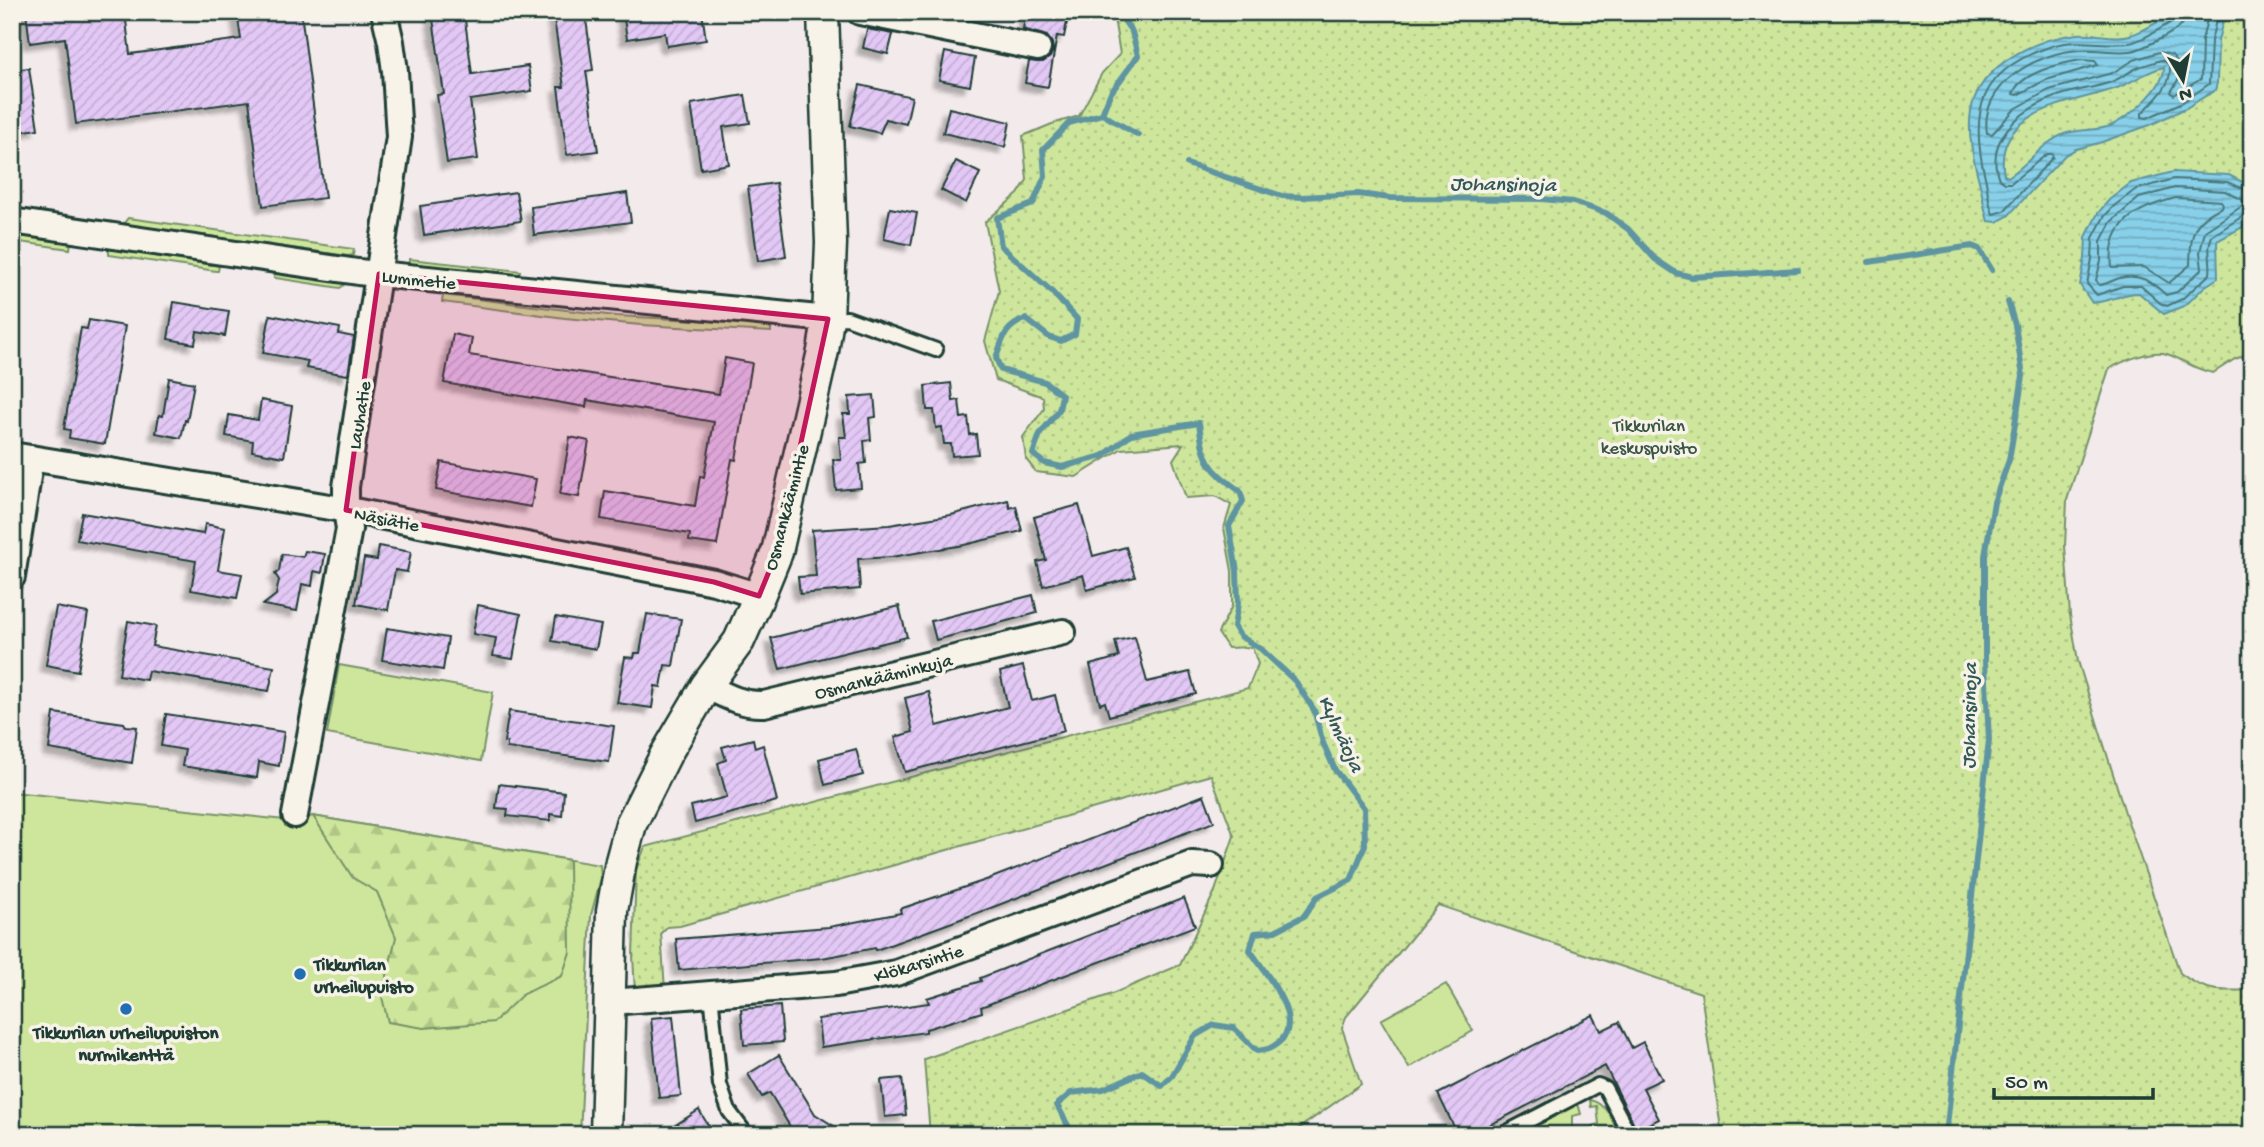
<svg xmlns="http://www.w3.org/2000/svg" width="2264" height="1147" viewBox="0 0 2264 1147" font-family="'Gochi Hand',sans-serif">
  <defs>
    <pattern id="forest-firs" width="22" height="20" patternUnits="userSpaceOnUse" patternTransform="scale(1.75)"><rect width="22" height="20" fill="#cee69c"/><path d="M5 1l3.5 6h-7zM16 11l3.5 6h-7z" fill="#b0c687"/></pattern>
    <pattern id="park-dots" width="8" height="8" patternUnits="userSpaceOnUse" patternTransform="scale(1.75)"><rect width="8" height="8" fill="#cee69c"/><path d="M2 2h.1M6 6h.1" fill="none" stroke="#b0c687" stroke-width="1.8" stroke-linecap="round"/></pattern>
    <pattern id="water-rules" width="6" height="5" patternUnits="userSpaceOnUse" patternTransform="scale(1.75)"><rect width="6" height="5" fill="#88d0e9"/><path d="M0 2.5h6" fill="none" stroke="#6faabe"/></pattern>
    <pattern id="building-hatch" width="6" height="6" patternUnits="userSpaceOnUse" patternTransform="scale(1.75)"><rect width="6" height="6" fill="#e3c8f6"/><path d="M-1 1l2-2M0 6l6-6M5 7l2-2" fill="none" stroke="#c2add4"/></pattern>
    <filter id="shadow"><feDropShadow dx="-6" dy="6" stdDeviation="2" flood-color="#0004"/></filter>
  </defs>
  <rect width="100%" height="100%" fill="#f3eaeb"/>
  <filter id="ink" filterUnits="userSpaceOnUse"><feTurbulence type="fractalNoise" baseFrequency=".0143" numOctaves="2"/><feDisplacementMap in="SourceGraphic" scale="14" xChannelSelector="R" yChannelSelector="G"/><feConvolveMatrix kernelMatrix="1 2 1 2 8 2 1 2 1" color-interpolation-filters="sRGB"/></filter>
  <g filter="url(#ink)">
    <g fill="#cee69c" stroke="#769268" stroke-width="2">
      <path d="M128,218L354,249L353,255L348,256L123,224Z"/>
      <path d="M12,234L71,242L70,249L12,241Z"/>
      <path d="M109,249L219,266L218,271H216L109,255Z"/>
      <path d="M409,259L520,271L519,280L409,266Z"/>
      <path d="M274,272L345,284L340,288L276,278L274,277Z"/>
      <path d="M443,295L616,316L771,324V332L641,325L565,318L442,302Z"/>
      <path d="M339,665L493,692L481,761L327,734Z"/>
      <path d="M12,792L295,821L313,816L600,865L601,878L591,915L580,1135H12Z"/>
      <path d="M1446,984L1473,1031L1409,1068L1381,1020Z"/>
      <path d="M1577,1100L1581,1114L1572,1116V1129L1577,1132L1576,1135H1519L1521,1131Z"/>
      <path d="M1590,1100C1605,1103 1615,1121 1620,1135H1591L1593,1126L1599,1124L1597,1106L1591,1107Z"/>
    </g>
    <path fill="url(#forest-firs)" stroke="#769268" stroke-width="2" d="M313,816L569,860L570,952L562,976L523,994L494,1022L424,1028L388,1022L382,997L396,937L377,892L353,878Z"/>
    <path fill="url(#park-dots)" stroke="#769268" stroke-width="2" d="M1113,12H2252V353L2235,359L2213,373C2192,369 2185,360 2167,354C2152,349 2123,361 2109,369L2067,500L2065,546L2070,615L2078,661L2127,819L2180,973C2206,993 2220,991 2252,990V1135H1722L1701,993L1438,905L1346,1017L1342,1028L1361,1084L1298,1129L1267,1135H930L924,1059L1112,994L1180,965L1215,891L1234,836L1211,775L680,926L667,927L661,933L665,990L635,993L633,955L636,870L645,847L1248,688L1258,664L1252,647L1228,648L1218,633L1232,606V571L1224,528L1231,505L1215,496L1186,498L1173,460L1183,444L1121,449L1076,477L1036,472L1026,459L1023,437L1044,409L1043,397L996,380L985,341L999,291L985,222L1018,194L1027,180L1023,136L1052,124L1079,116L1102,73L1120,54Z"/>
    <g fill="url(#water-rules)" stroke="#5e95a1" stroke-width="2" fill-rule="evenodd">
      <path d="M2172,12H2225L2218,41L2217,83L2215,90L2186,108L2150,125L2099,143L2076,149L2065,155L2008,216L1997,222L1988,221C1984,209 1983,197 1980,185C1974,161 1967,135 1971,111C1979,65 2035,39 2077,34C2094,32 2114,40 2130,35C2140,33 2164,19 2172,12ZM2164,67C2165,88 2126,121 2107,127C2093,131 2077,129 2064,134C2041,143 2028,165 2008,177L2004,175C1992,110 2070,104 2114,89C2132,83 2144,72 2164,67Z"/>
      <path d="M2173,172L2229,175L2252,187V218L2241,228L2217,241L2218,278L2204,287L2186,305L2164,314L2139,293C2122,293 2109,302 2092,303L2080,285L2085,258L2086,237L2098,213L2109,200L2131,183Z"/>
    </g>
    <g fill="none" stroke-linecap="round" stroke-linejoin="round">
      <g stroke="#49787c" stroke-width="2">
        <path d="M2176,12L2172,22C2160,28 2143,41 2129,43C2102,46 2076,37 2049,47C1980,70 1969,111 1985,177C1988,189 1988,203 1993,214L2004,211L2053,157L2052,154H2047L2011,183H2005L1999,179C1984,140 2019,111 2053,98C2071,90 2092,89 2111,82C2120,79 2127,73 2135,69C2143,65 2153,63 2161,60L2169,64C2175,83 2154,101 2142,113V117L2147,118L2183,102L2209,84L2211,41L2218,12"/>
        <path d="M2185,12C2185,18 2184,23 2179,27C2172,34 2140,50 2131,51C2115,53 2098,49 2082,50C2039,51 1979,84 1987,133L1992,134L2015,109L2049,90L2112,73L2134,60L2159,52L2172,55L2179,64V78L2171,92L2174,95L2201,79L2202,40L2209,12"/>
        <path d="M2081,60L2095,61L2098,65L2046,80L2017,95L2013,94C2019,73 2062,63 2081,60Z"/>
        <path d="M2175,188L2225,191L2243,200L2245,204L2205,231L2200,252L2202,269L2177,292L2166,295C2152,282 2140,273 2120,278C2112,280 2106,285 2099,285L2096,280L2101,261V241L2111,222L2139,198Z"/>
        <path d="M2252,192L2227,182L2174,179L2135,190L2114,206L2104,217L2093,238L2092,259L2087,284L2097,295L2123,286H2141L2160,303L2167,306L2182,299L2210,274C2212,261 2206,249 2212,236L2246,214H2252"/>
        <path d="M2176,198L2221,201L2223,204L2222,207C2191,221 2191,235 2190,265L2169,283L2144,267L2112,268C2107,222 2137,208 2176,198Z"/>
      </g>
      <g stroke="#5e95a1" stroke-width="6">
        <path d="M1102,114L1138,135"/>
        <path d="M1187,164L1282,196L1302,197L1358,194L1390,198L1542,199L1573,202L1606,213L1628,229L1655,259L1676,273L1692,277L1798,270"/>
        <path d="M1869,262L1972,246L1979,249L1992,270"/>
        <path d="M1073,1135L1057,1105L1071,1093L1103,1089L1142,1072L1162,1086L1172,1076L1195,1036L1214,1025L1234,1028L1257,1051C1267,1050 1270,1049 1278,1043C1307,1021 1265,973 1250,950L1255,933L1275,931L1304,916L1317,897L1351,880L1365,845L1364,808L1335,770L1323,743L1314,710L1295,681L1261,649L1240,636L1234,626L1238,604L1237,571L1229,526L1243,501L1240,491C1208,468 1204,462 1199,423L1131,434L1103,456L1062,467L1044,463L1033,454L1040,434L1059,410L1062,395L1045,382L1001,370L996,358C1003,338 1005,326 1026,319L1049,337L1061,341L1075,334L1077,319L1051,291L1001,246L997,218L1033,204L1045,176L1043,150L1069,123L1102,114L1110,94L1138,56L1132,32L1118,12"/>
        <path d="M1946,1135L1989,740L1985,662V556L1994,502L2009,460L2023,376L2015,325L2008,302"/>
      </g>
    </g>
    <g fill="url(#building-hatch)" stroke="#1f3d34" stroke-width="2" filter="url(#shadow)">
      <path d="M26,12H125L130,54L241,39L237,12H301L325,198L263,206L249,101L76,124L65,38L30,43Z"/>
      <path d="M432,12H464L472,74L528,66L532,91L470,100L478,159L447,163L437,95L444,94Z"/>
      <path d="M553,12H585L593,70L586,71L598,151L567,155L558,87H564Z"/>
      <path d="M623,12H663L664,17L702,12L706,40L667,46L665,33L627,39Z"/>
      <path d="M1026,12H1069L1064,37L1057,36L1048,87L1025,83L1029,61L1043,62L1050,57L1053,50L1052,43L1047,36L1023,29Z"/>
      <path d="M867,29L893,34L888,54L863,48Z"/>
      <path d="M945,52L975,58L970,86L939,80Z"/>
      <path d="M29,68L38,129L12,133V70Z"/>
      <path d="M860,85L912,97L906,124L886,119L880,133L850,126Z"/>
      <path d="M745,95L750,123L723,127L729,164L701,169L691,104Z"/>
      <path d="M949,108L1010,122L1005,147L943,133Z"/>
      <path d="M956,161L980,173L966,203L941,190Z"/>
      <path d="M776,183L786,256L758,261L748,187Z"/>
      <path d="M516,192L521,221L424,235L420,206Z"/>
      <path d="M627,193L631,222L534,235L531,207Z"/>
      <path d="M890,208L917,213L911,245L884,239Z"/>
      <path d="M174,302L229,311L225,336L197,331L195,344L168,339Z"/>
      <path d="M270,315L340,328L339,334L354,337L348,375L306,368L308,361L263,353Z"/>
      <path d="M89,320L125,326L105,444L69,438L70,430L64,429L81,328L87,329Z"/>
      <path d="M453,334L472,338L469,355L719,394L725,358L752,363L736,460L732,459L717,545L689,541L690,534L601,519L605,491L695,506L700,476L704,477L714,422L587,400L586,407L444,383Z"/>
      <path d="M169,378L194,383L187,421L185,420L181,438L156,433L159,415L163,416Z"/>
      <path d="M951,383L953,401L959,400L961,418L968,417L970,435L976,434L978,454L952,456L951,444H944L942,427L936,428L934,410H927L925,386Z"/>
      <path d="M874,395L876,417L869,418L871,440L864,441L866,463L859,464L861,488L836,490L833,460H841L839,437H846L843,414H850L849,397Z"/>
      <path d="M261,400L292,406L284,457L252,451L253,441L226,436L229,415L258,420Z"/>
      <path d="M570,437L589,441L579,497L560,494Z"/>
      <path d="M441,462L536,479L531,507L436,490Z"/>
      <path d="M1008,500L1010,508L1016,506L1022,531L964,545L891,557L858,559L860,589L800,594L798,577L816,576L812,530L889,525L951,515Z"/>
      <path d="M1079,505L1093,556L1126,547L1135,577L1087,590L1083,575L1043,586L1037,562L1046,560L1034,517Z"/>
      <path d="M82,513L203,534L205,524L225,528L218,570L242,574L237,598L191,590L196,561L77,540Z"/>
      <path d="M379,546L411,552L407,572L395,570L388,610L356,604L364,558L377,560Z"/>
      <path d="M305,551L325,554L322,573L314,571L312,586L302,584L297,611L263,605L276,595L279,580L275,574L279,571L282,554L303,557Z"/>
      <path d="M1033,595L1037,613L936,640L931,621Z"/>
      <path d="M478,605L521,614L513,659L493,656L496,638L473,634Z"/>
      <path d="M899,606L907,637L780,669L771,638Z"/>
      <path d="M56,607L88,613L78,671L46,665Z"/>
      <path d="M647,614L681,619L673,666L665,665L661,687L655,686L652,708L617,703L625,657L634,658L635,653H640Z"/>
      <path d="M556,617L601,625L596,649L552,641Z"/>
      <path d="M128,621L156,626L152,646L274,667L269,691L148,671L146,680L119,675Z"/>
      <path d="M387,628L448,638L443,670L382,660Z"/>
      <path d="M1135,637L1147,682L1190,672L1196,694L1109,716L1105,702L1100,704L1090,665L1119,657L1115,641Z"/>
      <path d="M1023,666L1032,701L1055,695L1064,731L905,772L895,737L913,732L905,698L929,692L937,726L1008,707L1000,672Z"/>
      <path d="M509,711L614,726L609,762L507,748V743L504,742Z"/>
      <path d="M54,713L124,723L126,726L137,727L132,763L49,749Z"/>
      <path d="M166,714L284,732L279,766L259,762L257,778L182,766L185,750L161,746Z"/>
      <path d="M753,739L755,748L763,745L777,801L695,823L691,806L727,797L718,763L726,760L722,747Z"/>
      <path d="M856,749L863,775L825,785L819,759Z"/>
      <path d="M499,784L564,792L562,816L550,814V821L507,816L508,809L496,808Z"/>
      <path d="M1204,795L1214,822L988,909L876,950L875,948L822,958L679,970L676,939L829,927L901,913L900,909L989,879Z"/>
      <path d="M1184,898L1195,926L981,1007L982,1012L926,1029V1032L821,1047L818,1019L929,1003L927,998L981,981L980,978Z"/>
      <path d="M780,1006L783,1042L744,1045L741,1009Z"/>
      <path d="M1593,1015L1601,1031L1619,1022L1632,1048L1643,1042L1662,1079L1643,1088L1659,1119L1637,1130L1605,1066L1470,1135H1458L1438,1094Z"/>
      <path d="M673,1016L681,1096L659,1098L651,1018Z"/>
      <path d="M779,1055L815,1114L848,1135H795L770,1093L762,1097L748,1074Z"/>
      <path d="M902,1078L906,1115L885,1117L881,1080Z"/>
      <path d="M699,1110L714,1135H660Z"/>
    </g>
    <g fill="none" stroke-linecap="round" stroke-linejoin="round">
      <defs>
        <g id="service">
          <path d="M828,319L847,318L936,350"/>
          <path d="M711,993L720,1085L729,1111L747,1135"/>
          <path d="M1501,1135L1598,1085L1605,1088L1630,1135"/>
        </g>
        <g id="minor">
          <path d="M860,12L1038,48"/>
          <path d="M12,221L358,272L828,319"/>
          <path d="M12,455L354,511L714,582L759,596"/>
          <path d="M12,577L31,458"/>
          <path d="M706,686C726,696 742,705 764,704L1063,632"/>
          <path d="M295,815L349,529L346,510V487L399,137L395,71L391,42L384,12"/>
          <path d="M611,1002L836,984L896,973L1192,864L1211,865"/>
        </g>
        <path id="tertiary" d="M606,1135L612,911L621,861L631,824L666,754L706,686L739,641L759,596L777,552L823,351L828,319L831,243L823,12"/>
      </defs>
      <use href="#service" stroke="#1f3d34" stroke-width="18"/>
      <use href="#minor" stroke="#1f3d34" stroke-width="30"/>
      <use href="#tertiary" stroke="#1f3d34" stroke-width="35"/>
      <use href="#service" stroke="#f7f3e8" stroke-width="12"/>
      <use href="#minor" stroke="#f7f3e8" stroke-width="24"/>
      <use href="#tertiary" stroke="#f7f3e8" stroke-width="30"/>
    </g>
  </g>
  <path fill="#c2185b" fill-opacity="0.2" stroke="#c2185b" stroke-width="5" stroke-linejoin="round" d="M379,274L828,319L777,552L759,596L714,582L346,510Z"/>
  <g fill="#1f6fb2" stroke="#f7f3e8" stroke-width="2.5">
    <circle cx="300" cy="974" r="7"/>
    <circle cx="126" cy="1009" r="7"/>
  </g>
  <g text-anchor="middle" stroke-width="7" stroke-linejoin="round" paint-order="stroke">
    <g font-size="19" fill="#1f3d34" stroke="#f7f3e8">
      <text transform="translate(419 278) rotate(6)" y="7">Lummetie</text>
      <text transform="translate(358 415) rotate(-81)" y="7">Lauhatie</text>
      <text transform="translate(785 507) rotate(-75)" y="7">Osmankäämintie</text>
      <text transform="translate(387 518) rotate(11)" y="7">Näsiätie</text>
      <text transform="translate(883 675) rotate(-14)" y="7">Osmankääminkuja</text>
      <text transform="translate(918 962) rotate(-17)" y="7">Klökarsintie</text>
    </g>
    <g font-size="19" fill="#395644" stroke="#f7f3e8">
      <text x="1649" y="431">Tikkurilan<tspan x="1649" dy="22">keskuspuisto</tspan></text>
    </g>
    <g font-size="19" font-weight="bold" fill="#1f3d34" stroke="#f7f3e8" text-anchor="start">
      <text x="314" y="970">Tikkurilan<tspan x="314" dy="22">urheilupuisto</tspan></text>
      <text x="126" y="1038" text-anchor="middle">Tikkurilan urheilupuiston<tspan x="126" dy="22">nurmikenttä</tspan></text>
    </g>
    <g font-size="21" font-style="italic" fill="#345a58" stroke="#f7f3e8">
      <text transform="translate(1503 183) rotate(1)" y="7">Johansinoja</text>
      <text transform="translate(1968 716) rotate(-89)" y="7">Johansinoja</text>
      <text transform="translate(1342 733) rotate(65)" y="7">Kylmäoja</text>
    </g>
  </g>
  <rect width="2264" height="1147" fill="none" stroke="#f7f3e8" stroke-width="42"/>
  <rect x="21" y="21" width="2222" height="1105" fill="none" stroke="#1f3d34" stroke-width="2.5" filter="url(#ink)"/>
  <g transform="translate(2183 80) rotate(170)" stroke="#f7f3e8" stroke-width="5" paint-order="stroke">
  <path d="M0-5L12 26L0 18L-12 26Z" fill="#1f3d34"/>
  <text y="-10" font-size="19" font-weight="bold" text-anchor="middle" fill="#1f3d34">N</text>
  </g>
  <path d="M1994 1088v10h159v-10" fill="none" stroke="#1f3d34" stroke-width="3.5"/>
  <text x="2005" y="1088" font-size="21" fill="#1f3d34" stroke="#f7f3e8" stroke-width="5" paint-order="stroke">50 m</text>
</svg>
